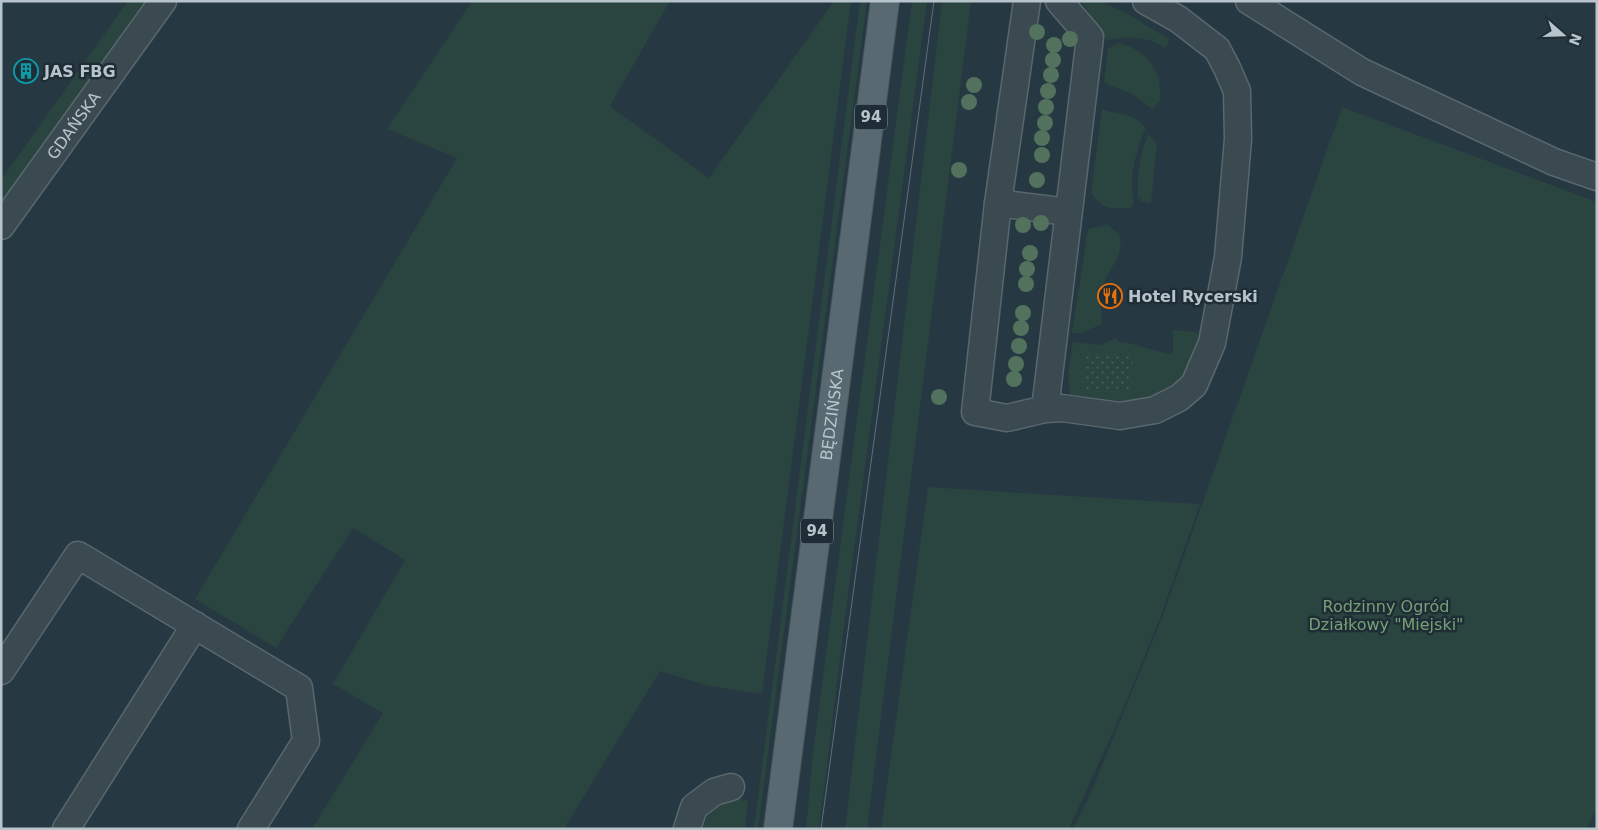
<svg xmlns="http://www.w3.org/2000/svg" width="1598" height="830" viewBox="0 0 1598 830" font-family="'DejaVu Sans',sans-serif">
  <defs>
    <pattern id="park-dots" width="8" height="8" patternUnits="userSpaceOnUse" patternTransform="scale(1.25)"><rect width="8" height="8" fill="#2a4440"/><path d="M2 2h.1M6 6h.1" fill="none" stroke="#475d5a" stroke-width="1.8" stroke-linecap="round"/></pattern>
  </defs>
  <rect width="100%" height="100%" fill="#263841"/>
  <g fill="#2a4440">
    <path d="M128,1H145L1,203V180Z"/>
    <path d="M472,1H670L610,106L709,178L834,1H851L762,694L709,686L660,671L564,829H312L383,713L333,684L405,560L353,528L276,648L195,599L457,158L387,129Z"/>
    <path d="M860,1H867L758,829H754Z"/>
    <path d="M912,1H927L845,618L819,829H806L813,753Z"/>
    <path d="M942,1H971L867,829H845Z"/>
    <path d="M1081,1H1100L1124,12L1169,39L1166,48C1144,36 1131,36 1107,40Z"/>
    <path d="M1119,43C1148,50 1163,72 1160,101L1152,109L1131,93L1108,85L1104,81L1108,48Z"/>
    <path d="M1342,107L1597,202V809L1586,829H1073L1091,792L1162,618Z"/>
    <path d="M1102,109C1122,116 1130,111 1146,128C1139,141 1131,171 1132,186C1132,194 1136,200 1131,208C1112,209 1103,210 1091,193Z"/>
    <path d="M1148,134L1157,144L1151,203L1141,202V198L1138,199C1137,176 1139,156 1148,134Z"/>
    <path d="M1108,225L1119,234C1125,255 1112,263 1105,281C1099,294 1101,310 1102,324L1081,333H1072L1088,229Z"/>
    <path d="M1173,330L1195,332L1203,339L1205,351L1172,394L1131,408L1080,398L1070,394L1068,374L1073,342L1100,345L1116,338L1118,342C1137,343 1154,352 1173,354Z"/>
    <path d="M928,487L1200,504L1160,618L1122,712L1069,829H881Z"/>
    <path d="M724,797H737L748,801L745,829H703L709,811Z"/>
  </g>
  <path fill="url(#park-dots)" d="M1085,354H1133L1131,391L1083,389Z"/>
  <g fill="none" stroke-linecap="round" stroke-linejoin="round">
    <defs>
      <g id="minor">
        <path d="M1027,1L998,203L975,412L1007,418L1045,409L1090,37L1059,1"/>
        <path d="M1249,1L1362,72L1554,162L1597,177"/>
        <path d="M998,203L1068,212"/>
        <path id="s1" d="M1,226L163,1"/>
        <path d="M1045,409L1062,408L1120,416L1155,410L1179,398L1194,385L1212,343L1228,257L1238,139L1237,91L1227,68L1217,49L1178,19L1146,1"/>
        <path d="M1,671L78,555L299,688L306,741L251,829"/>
        <path d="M66,829L195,625"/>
        <path d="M687,829L694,807L714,792L731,787"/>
      </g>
      <g id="major">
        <path id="s2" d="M778,829L885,1"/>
      </g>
    </defs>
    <use href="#minor" stroke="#59676e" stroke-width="29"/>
    <use href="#major" stroke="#47555d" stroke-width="30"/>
    <use href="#minor" stroke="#3b4951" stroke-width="26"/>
    <use href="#major" stroke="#596971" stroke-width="28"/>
    <path stroke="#5d6e78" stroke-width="1" d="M821,829L934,1"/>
  </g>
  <g fill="#52725e">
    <circle cx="1037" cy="32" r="8"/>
    <circle cx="1070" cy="39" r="8"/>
    <circle cx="1054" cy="45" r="8"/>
    <circle cx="1053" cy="60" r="8"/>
    <circle cx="1051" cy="75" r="8"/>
    <circle cx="974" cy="85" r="8"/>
    <circle cx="1048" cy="91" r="8"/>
    <circle cx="969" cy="102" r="8"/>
    <circle cx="1046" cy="107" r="8"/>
    <circle cx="1045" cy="123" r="8"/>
    <circle cx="1042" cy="138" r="8"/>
    <circle cx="1042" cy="155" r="8"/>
    <circle cx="959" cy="170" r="8"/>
    <circle cx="1037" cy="180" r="8"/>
    <circle cx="1041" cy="223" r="8"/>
    <circle cx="1023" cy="225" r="8"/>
    <circle cx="1030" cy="253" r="8"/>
    <circle cx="1027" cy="269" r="8"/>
    <circle cx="1026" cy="284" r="8"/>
    <circle cx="1023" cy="313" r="8"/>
    <circle cx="1021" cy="328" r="8"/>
    <circle cx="1019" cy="346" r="8"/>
    <circle cx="1016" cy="364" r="8"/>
    <circle cx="1014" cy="379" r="8"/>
    <circle cx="939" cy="397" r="8"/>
  </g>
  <defs>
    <symbol id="building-ring" viewBox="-11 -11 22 22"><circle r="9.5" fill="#1f2e36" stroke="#0f9aa8" stroke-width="1.5"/><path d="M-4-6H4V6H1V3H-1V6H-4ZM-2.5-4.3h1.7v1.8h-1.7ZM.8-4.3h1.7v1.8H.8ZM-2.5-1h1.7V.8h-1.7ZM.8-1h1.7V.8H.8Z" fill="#0f9aa8"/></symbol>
    <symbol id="restaurant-ring" viewBox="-11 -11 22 22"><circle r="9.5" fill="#1f2e36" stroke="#e8710a" stroke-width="1.5"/><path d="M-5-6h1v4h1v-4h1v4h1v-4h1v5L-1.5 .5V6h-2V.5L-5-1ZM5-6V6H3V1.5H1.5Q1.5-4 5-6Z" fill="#e8710a"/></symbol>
  </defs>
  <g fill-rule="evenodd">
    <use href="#building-ring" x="12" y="57" width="28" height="28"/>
    <use href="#restaurant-ring" x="1096" y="282" width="28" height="28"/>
  </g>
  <g text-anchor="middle" stroke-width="5" stroke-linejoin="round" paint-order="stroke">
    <g fill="#1f2e36" stroke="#8a979e" stroke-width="1">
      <rect x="855" y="104.5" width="32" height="25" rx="4"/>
      <rect x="801" y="518.5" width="32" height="25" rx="4"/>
    </g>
    <g font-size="15" font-weight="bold" fill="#b8c4cb">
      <text x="871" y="122">94</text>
      <text x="817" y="536">94</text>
    </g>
    <g font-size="16" font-weight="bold" fill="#b8c4cb" stroke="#1f2e36" text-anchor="start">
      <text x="44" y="77">JAS FBG</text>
      <text x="1128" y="302">Hotel Rycerski</text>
    </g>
    <g font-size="16" fill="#b8c4cb" stroke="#1f2e36">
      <text dy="6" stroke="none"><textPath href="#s1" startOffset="124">GDAŃSKA</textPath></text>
      <text dy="6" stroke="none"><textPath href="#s2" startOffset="418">BĘDZIŃSKA</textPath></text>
    </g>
    <g font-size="16" fill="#76a176" stroke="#1f2e36">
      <text x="1386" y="612">Rodzinny Ogród<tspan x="1386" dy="18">Działkowy "Miejski"</tspan></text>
    </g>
  </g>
  <rect width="1598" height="830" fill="none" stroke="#b8c4cb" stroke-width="5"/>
  <g transform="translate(1563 35) rotate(110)" stroke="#1f2e36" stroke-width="4" paint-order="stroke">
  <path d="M0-4L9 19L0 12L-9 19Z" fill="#b8c4cb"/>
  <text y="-8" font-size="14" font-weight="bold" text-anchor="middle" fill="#b8c4cb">N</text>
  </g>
</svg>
